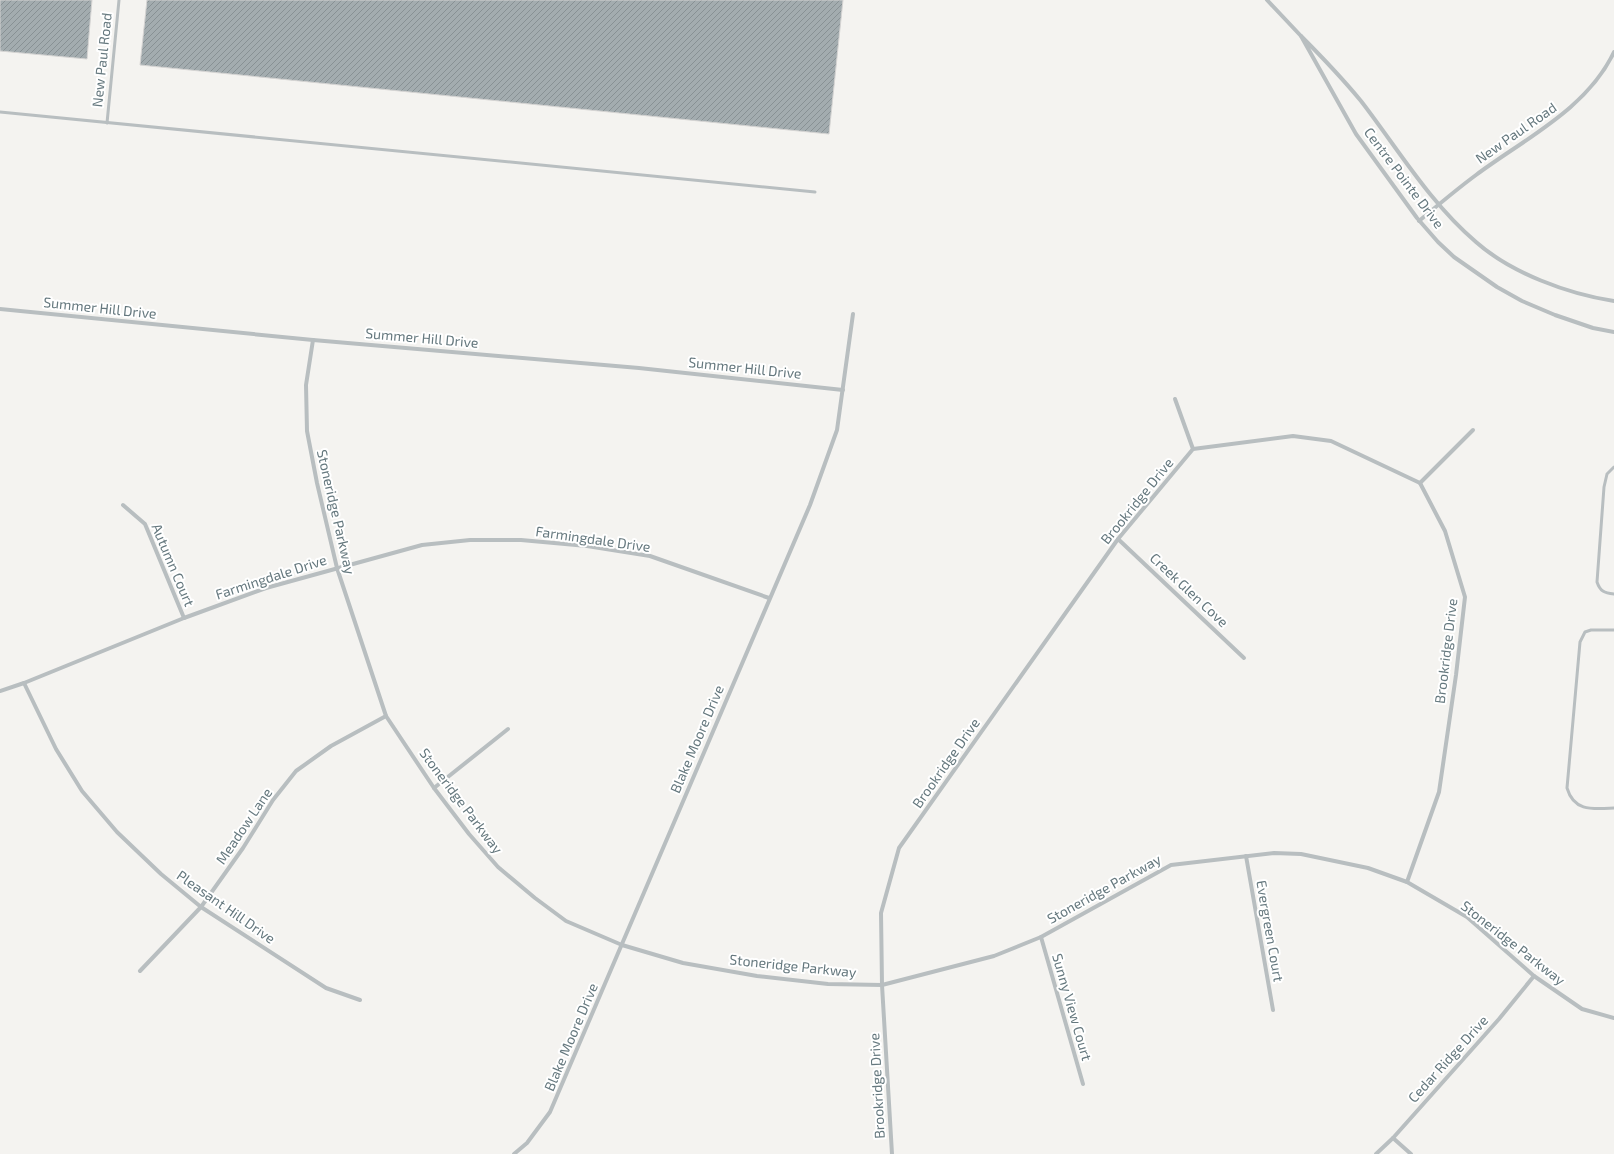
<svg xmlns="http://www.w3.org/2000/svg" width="1614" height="1154" viewBox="0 0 1614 1154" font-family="'Exo 2',sans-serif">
  <defs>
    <pattern id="building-hatch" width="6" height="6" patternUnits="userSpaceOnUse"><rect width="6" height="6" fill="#a3acaf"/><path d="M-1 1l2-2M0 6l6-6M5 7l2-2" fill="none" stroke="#889194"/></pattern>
  </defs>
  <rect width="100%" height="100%" fill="#f4f3f0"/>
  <g fill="url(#building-hatch)" stroke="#d5d4d3">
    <path d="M0,0H92L87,59L0,51Z"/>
    <path d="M147,0H843L829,134L140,65Z"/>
  </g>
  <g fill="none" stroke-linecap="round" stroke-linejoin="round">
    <g stroke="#b8bec0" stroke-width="3">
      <path d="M0,112L815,192"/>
      <path d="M107,123L119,0"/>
      <path d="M1614,467L1607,474L1604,487L1597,582C1600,591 1604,593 1614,594"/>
      <path d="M1614,630H1591L1585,632L1580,642L1567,788C1574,812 1593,809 1614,808"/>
    </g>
    <g stroke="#b8bec0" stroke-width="4">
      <path d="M1267,0L1301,36"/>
      <path d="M1419,221C1438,205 1457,189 1476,175C1524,139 1587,109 1614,52"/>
      <path d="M1614,301C1568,294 1511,273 1476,242C1430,203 1398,149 1361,101C1342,78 1322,57 1301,36L1356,134L1417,218L1438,242L1454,257L1497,287L1522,301L1555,315L1593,328L1614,332"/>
      <path d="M0,309L313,340L639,368L843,390"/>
      <path d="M313,340L306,385L307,431L317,483L337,568L386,716L434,788L469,834L498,867L535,898L566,921L622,945L683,963L757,976L828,984L882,985L994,956L1041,937L1171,865L1274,853L1301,854L1368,868L1407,882L1467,917L1534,976L1582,1009L1614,1018"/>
      <path d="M1175,399L1193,449"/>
      <path d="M1420,483L1473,430"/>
      <path d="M123,505L145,524L184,618"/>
      <path d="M1118,539L1244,658"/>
      <path d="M24,683L56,749L82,791L117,832L161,874L201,907L326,988L360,1000"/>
      <path d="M0,691L24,683L184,618L266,588L422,545L470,540H521L587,546L650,556L769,598"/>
      <path d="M434,788L508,729"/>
      <path d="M1246,856L1273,1010"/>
      <path d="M1041,937L1083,1084"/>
      <path d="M140,971L201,907L243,848L273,800L296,771L331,746L386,716"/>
      <path d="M1393,1138L1411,1154"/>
      <path d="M514,1154L527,1143L550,1112L810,505L837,430L853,314"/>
      <path d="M892,1154L882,985L881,913L899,848L1118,539L1193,449L1293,436L1331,441L1420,483L1445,531L1465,597L1456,675L1439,792L1407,882"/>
      <path d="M1376,1154L1393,1138L1499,1019L1534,976"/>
    </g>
  </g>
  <g text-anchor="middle" stroke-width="4" stroke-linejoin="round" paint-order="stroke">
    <g font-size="14" fill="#65787e" stroke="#fff">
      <text transform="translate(102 60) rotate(-84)" y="5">New Paul Road</text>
      <text transform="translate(1516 133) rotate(-35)" y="5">New Paul Road</text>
      <text transform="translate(1404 178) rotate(53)" y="5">Centre Pointe Drive</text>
      <text transform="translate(100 308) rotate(6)" y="5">Summer Hill Drive</text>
      <text transform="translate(422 338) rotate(5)" y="5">Summer Hill Drive</text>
      <text transform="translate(745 368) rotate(6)" y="5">Summer Hill Drive</text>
      <text transform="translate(1137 501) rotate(-51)" y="5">Brookridge Drive</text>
      <text transform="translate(336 512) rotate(77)" y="5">Stoneridge Parkway</text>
      <text transform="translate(593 539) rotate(8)" y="5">Farmingdale Drive</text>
      <text transform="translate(173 565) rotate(67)" y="5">Autumn Court</text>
      <text transform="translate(271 577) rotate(-18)" y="5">Farmingdale Drive</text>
      <text transform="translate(1189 590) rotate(43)" y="5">Creek Glen Cove</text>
      <text transform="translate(1446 651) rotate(-83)" y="5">Brookridge Drive</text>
      <text transform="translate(697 739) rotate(-67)" y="5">Blake Moore Drive</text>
      <text transform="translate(946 763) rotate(-55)" y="5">Brookridge Drive</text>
      <text transform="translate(461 801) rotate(53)" y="5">Stoneridge Parkway</text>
      <text transform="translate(244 826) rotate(-56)" y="5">Meadow Lane</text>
      <text transform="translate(1104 889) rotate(-29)" y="5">Stoneridge Parkway</text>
      <text transform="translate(226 907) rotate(35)" y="5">Pleasant Hill Drive</text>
      <text transform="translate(1270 931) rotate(80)" y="5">Evergreen Court</text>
      <text transform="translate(1513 943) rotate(38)" y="5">Stoneridge Parkway</text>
      <text transform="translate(793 966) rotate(6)" y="5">Stoneridge Parkway</text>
      <text transform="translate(1072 1007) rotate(74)" y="5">Sunny View Court</text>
      <text transform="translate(571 1037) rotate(-67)" y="5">Blake Moore Drive</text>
      <text transform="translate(1448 1059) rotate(-48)" y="5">Cedar Ridge Drive</text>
      <text transform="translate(877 1086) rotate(-93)" y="5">Brookridge Drive</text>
    </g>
  </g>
</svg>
